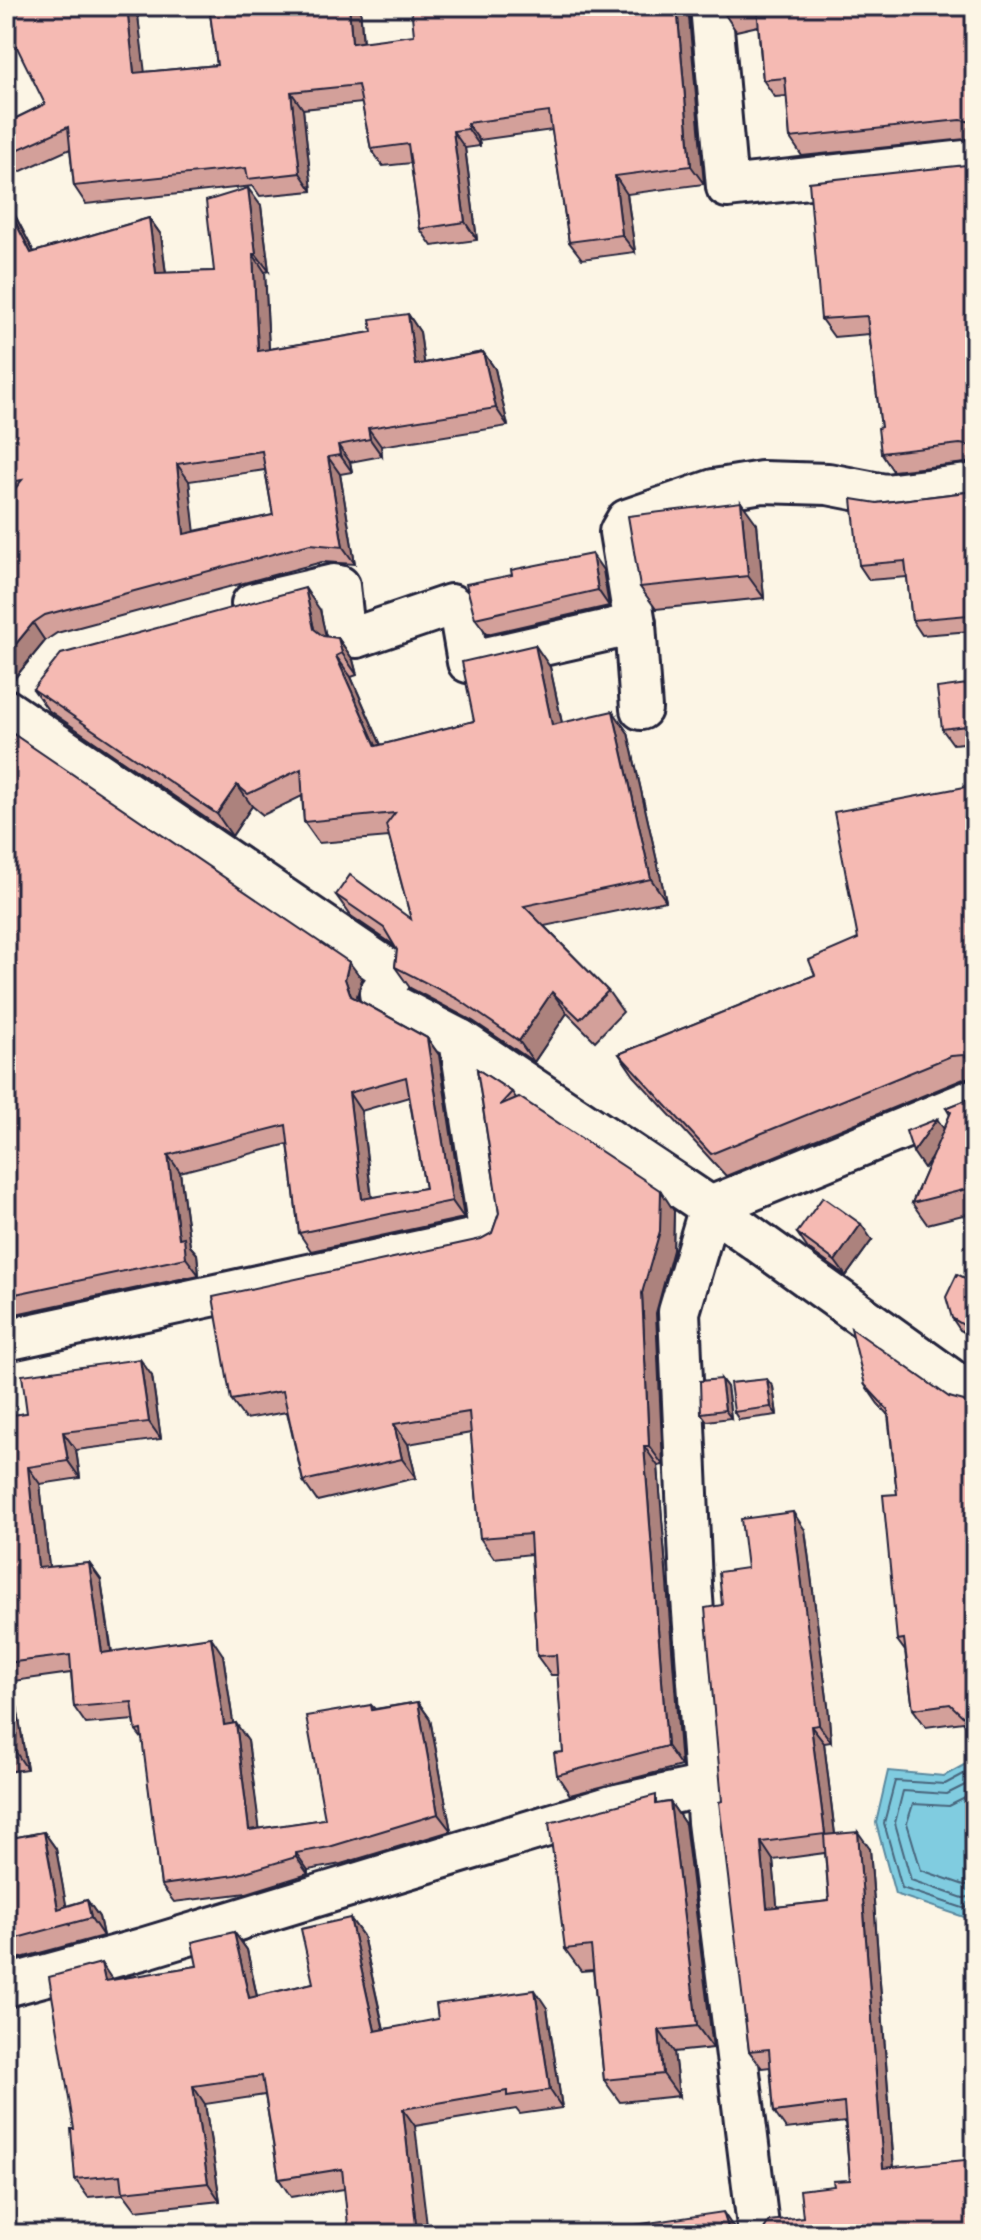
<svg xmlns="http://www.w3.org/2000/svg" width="981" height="2240" viewBox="0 0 981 2240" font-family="'Gochi Hand',sans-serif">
  <rect width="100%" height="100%" fill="#fcf5e5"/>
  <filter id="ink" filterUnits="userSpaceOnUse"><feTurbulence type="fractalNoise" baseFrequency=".0125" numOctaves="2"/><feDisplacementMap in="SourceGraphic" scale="16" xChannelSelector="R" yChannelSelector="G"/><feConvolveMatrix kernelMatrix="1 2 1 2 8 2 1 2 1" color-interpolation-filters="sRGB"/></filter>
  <g filter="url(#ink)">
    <path fill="#80cce0" stroke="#5a889e" stroke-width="2" d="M975,1759V1913L964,1917L895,1894L876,1823L888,1771L944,1776Z"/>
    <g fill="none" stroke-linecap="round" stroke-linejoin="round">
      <g stroke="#48667d" stroke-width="2">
        <path d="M975,1768L945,1784L895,1781L884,1823L902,1888L963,1908L975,1906"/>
        <path d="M975,1780L947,1794L903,1791L895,1823L911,1880L963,1898L975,1896"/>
        <path d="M975,1793L949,1806L913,1804L907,1823L921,1870L964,1885L975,1884"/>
      </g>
      <defs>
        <g id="street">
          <path d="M711,6L727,187L975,160"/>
          <path d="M252,604L334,585L339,586L344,632L357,637L451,605L460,615L468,662L635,624"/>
          <path d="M641,709L635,624L620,532L627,520L714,490L762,482L828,484L885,495L975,484"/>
          <path d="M6,710L386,968L390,979L380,993L381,999L460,1040L710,1207L975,1397"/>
          <path d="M6,1340L490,1236L460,1040"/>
          <path d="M6,1986L142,1949L616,1805L706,1786"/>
          <path d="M759,2234L708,1822L691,1584L679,1312L710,1207L975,1099"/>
        </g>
      </defs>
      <use href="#street" stroke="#22223b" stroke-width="46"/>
      <use href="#street" stroke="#fcf5e5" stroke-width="40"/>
    </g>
    <g fill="#d3a09a" stroke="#22223b" stroke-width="2" fill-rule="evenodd">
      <path d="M6,6H208L199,9L138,16L144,72L217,65L209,6H360L363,42L688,6L704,184L627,194L635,252L582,259L569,242L552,130L479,140L480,146L465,148L477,240L432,246L420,229L411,163L383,166L371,149L362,103L303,109L312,191L260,196L253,186L86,204L74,186L70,149L6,178V123L45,104Z"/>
      <path d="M723,6H975V138L802,156L790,138L787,96L775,97L763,80L758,26L736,31L724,13Z"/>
      <path d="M975,159V462L893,471L881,453V427L869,334L834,337L821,319L966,165Z"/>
      <path d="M6,198L34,252L149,218L161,235L166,273L214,271L261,206L269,271L265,272L269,349L372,332L408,314L420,332L424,363L483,352L495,369L508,426L381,446L382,456L350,462L352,472L340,474L355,564L322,562L57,633L45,641L14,679H6ZM265,470L273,515L194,531L189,481Z"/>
      <path d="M967,492L971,631L922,635L912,620L907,577L869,580L859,565L877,503Z"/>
      <path d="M757,524L764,598L656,609L640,587Z"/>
      <path d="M603,570L609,606L487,634L475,618Z"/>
      <path d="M320,610L326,637L338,638L353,660L357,675L351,677L381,745L474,721L550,667L562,723L628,733L666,901L544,926L608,991L623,1012L595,1041L567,1013L534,1062L473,1021L410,988L395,967L397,950L395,946L351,916L336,895L411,919L389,837L319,843L304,822L302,796L263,815L252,806L232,836L48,710L33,689Z"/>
      <path d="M975,683V742L953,744L942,729Z"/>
      <path d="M6,729L362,979L357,996L359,1000L427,1038L439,1055L464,1218L311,1251L299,1233L288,1144L180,1172L190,1246L197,1254L199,1275L6,1316ZM409,1097L425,1188L372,1198L361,1111Z"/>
      <path d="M975,785V1077L966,1078L726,1176L634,1076L619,1054L815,975L858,939Z"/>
      <path d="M477,1069L512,1092L516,1098L674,1211L673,1250L656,1313L663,1465L658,1466L681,1766L570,1795L557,1775L563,1752L558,1675H551L537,1656L531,1554L494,1558L480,1538L471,1433L408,1444L416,1478L317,1501L303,1481L287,1412L245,1419L231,1400L492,1233L499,1213Z"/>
      <path d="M975,1091V1212L927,1224L912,1203L932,1157L924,1168L937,1119L944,1129L950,1115L946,1108L969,1099Z"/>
      <path d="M797,1233L872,1240L846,1276L808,1249Z"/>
      <path d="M975,1283V1338L960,1330L952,1318Z"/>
      <path d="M152,1376L161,1439L76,1450L80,1478L40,1484L49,1567L89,1563L101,1580L112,1652L223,1655L233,1723L248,1741L259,1829L325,1819L371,1705L375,1709L418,1702L430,1719L451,1831L341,1864L308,1870V1874L247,1893L174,1902L161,1885L143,1740L136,1731L134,1720L86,1724L74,1707L71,1673L13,1681L27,1769L6,1772V1416L27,1413Z"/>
      <path d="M721,1379L727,1387L731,1418L707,1421L701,1413Z"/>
      <path d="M865,1385L949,1397L975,1409V1734L963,1722L926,1727L913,1709L905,1651L897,1640V1494L888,1415L878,1404Z"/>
      <path d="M773,1387L777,1415L739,1420L734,1412Z"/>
      <path d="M805,1530L828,1706L831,1742L824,1743L835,1834L870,1849L894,2167L803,2217L834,2186L850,2180L845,2122L786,2129L774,2112L770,2067L762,2068L749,2051L722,1801V1605L747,1568ZM825,1853L829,1901L777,1907L773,1860Z"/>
      <path d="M670,1802L685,1824L713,2048L674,2052L679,2096L620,2102L604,2080L593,1970L581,1971L565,1949L662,1803Z"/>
      <path d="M44,1832L56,1849L66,1906L87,1900L99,1917L103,1936L6,1962V1839Z"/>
      <path d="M350,1918L363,1936L384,2029L547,2008L562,2108L520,2114L516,2109L415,2126L344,2189L291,2197L279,2179L265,2095L205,2104L220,2201L136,2210L124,2194L88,2197L75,2179L113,1980L197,1966L234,1932L247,1950L257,1996L313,1983Z"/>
    </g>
    <g fill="#ac827d" stroke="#22223b" stroke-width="2">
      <path d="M127,6H131L138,16L147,90L134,73Z"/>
      <path d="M349,6H360L364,61L352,43Z"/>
      <path d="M677,6H688L704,184L691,166Z"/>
      <path d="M291,92L303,109L312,191L300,173Z"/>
      <path d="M467,123L479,140L480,146L468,129Z"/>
      <path d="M453,131L465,148L477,240L465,222Z"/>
      <path d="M615,176L627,194L635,252L622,235Z"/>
      <path d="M248,188L261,206L269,271L256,254Z"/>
      <path d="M6,198L43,270L31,253L6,204Z"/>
      <path d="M149,218L161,235L168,291L156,273Z"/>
      <path d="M971,233L975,238V264Z"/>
      <path d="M253,254L265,272L270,368L258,351Z"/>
      <path d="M408,314L420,332L427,383L415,365Z"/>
      <path d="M483,352L495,369L508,426L496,408Z"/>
      <path d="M368,428L381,446L382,456L370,439Z"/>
      <path d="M338,445L350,462L352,472L340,455Z"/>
      <path d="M328,457L340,474L355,564L343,547Z"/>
      <path d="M177,464L189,481L197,551L184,534Z"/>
      <path d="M741,502L757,524L764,598L748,576Z"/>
      <path d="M592,554L603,570L609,606L598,590Z"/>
      <path d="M305,588L320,610L329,650L314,629Z"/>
      <path d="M33,623L45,641L14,679L6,667V656Z"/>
      <path d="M338,638L353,660L357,675L342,653Z"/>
      <path d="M535,645L550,667L567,747L552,725Z"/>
      <path d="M336,656L351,677L391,768L376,746Z"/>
      <path d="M613,711L628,733L666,901L651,879Z"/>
      <path d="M237,785L252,806L232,836L217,814Z"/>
      <path d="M349,962L362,979L357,996L363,1013L351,996L345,979Z"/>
      <path d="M552,992L567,1013L534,1062L519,1041Z"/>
      <path d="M427,1038L439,1055L464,1218L452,1201Z"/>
      <path d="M349,1093L361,1111L374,1217L362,1199Z"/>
      <path d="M937,1119L948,1135L924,1168L913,1152Z"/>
      <path d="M168,1155L180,1172L190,1246L197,1254L199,1275L186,1258L179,1238Z"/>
      <path d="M661,1191L674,1211L673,1250L656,1313L663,1465L649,1446L642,1293Z"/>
      <path d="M861,1224L872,1240L846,1276L835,1261Z"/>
      <path d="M140,1359L152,1376L161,1439L149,1422Z"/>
      <path d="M721,1379L727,1387L731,1418L725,1410Z"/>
      <path d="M767,1379L773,1387L777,1415L771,1407Z"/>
      <path d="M394,1424L408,1444L416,1478L402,1459Z"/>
      <path d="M63,1432L76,1450L80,1478L68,1461Z"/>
      <path d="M644,1446L658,1466L681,1766L667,1746Z"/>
      <path d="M28,1467L40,1484L51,1586L38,1568Z"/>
      <path d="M793,1512L805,1530L828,1706L831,1742L819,1725Z"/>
      <path d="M89,1563L101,1580L114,1671L102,1653Z"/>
      <path d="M211,1637L223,1655L236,1742L224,1725Z"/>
      <path d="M6,1671L13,1681L27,1769L15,1751L6,1695Z"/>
      <path d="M418,1702L430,1719L451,1831L438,1814Z"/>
      <path d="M236,1723L248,1741L262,1847L249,1830Z"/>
      <path d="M811,1726L824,1743L837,1852L825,1834Z"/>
      <path d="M670,1802L685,1824L713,2048L697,2026Z"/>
      <path d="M44,1832L56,1849L70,1926L58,1909Z"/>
      <path d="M858,1832L870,1849L895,2185L883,2168Z"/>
      <path d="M761,1842L773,1860L779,1925L767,1908Z"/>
      <path d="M296,1853L308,1870V1874L296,1857Z"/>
      <path d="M87,1900L99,1917L103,1936L91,1918Z"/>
      <path d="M350,1918L363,1936L388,2049L375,2031Z"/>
      <path d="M234,1932L247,1950L261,2016L249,1998Z"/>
      <path d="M101,1963L113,1981H105Z"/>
      <path d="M535,1990L547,2008L562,2108L550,2090Z"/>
      <path d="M659,2030L674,2052L679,2096L663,2074Z"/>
      <path d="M193,2086L205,2104L220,2201L208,2183Z"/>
      <path d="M403,2109L415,2126L428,2234H417Z"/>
      <path d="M723,2212L735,2230L737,2234H731L729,2231Z"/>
    </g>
    <g fill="#f5bab3" stroke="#22223b" stroke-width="2" fill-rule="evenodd">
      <path d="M6,6H127L134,73L217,65L209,6H349L352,43L414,35L411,6H677L691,166L615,176L622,235L569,242L549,112L467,123L468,129L453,131L465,222L420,229L408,144L371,149L358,85L291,92L300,173L248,179L246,168L74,186L68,127L6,155V123L45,104L6,25Z"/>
      <path d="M723,6H756L724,13Z"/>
      <path d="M757,6H975V124L973,122L960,120L790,138L785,78L763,80Z"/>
      <path d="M975,159V233H971L975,264V448L972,446L960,444L881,453L878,428L881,427L867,316L821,319L809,182L966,165Z"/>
      <path d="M248,188L256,254H253L258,351L372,332L370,319L408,314L415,365L483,352L496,408L368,428L370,439L338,445L340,455L328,457L343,547L310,544L45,615L33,623L6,656V500L22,480L6,483V204L31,253L149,218L156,273L214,271L206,201ZM262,451L273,515L184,534L177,464Z"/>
      <path d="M975,488V665L968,615L912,620L905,561L859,565L852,499L877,503L967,492Z"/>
      <path d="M741,502L748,576L640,587L628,516Z"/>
      <path d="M592,554L598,590L475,618L466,584L512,575L511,570Z"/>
      <path d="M305,588L314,629L323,636L338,638L342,653L336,656L376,746L474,721L462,662L535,645L552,725L613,711L651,879L524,906L608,991L580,1019L552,992L519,1041L458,999L395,967L397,950L384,928L336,895L350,875L411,919L386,825L395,813L304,822L301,769L248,794L237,785L217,814L33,689L61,654Z"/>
      <path d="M975,683V725L942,729L937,688Z"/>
      <path d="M6,729L349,962L345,979L351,996L427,1038L452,1201L299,1233L286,1125L168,1155L179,1238L184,1237L186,1258L6,1296ZM406,1077L425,1188L362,1199L349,1093Z"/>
      <path d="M975,785V1064L964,1055L951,1056L711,1154L619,1054L815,975L809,960L858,939L834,812Z"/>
      <path d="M477,1069L512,1092L500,1105L519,1097L661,1191L660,1231L642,1293L649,1446H644L667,1746L557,1775L554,1753L563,1752L556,1655L537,1656L530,1534L480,1538L469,1412L394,1424L402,1459L303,1481L283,1391L231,1400L213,1297L481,1239L492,1233L499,1213Z"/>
      <path d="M975,1091V1187L912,1203L951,1112L946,1108L969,1099Z"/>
      <path d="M937,1119L913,1152L906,1131Z"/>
      <path d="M823,1197L861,1224L835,1261L797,1233Z"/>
      <path d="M957,1274L975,1283V1332L952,1318L946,1297Z"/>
      <path d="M851,1328L949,1397L964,1401L975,1409V1728L950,1704L913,1709L904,1639L897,1640L883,1495L897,1494L888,1410L865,1385Z"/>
      <path d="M140,1359L149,1422L63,1432L68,1461L28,1467L38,1568L89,1563L102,1653L211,1637L224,1725L236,1723L249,1830L325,1819L306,1716L371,1705L372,1710L418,1702L438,1814L329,1847L296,1853V1857L235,1875L161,1885L141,1730L136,1731L132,1702L74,1707L70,1655L6,1663V1416L27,1413L22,1375Z"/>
      <path d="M721,1379L725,1410L701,1413L700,1381Z"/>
      <path d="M767,1379L771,1407L734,1412L730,1383Z"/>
      <path d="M793,1512L815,1688L819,1725L811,1726L825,1834L761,1842L767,1908L829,1901L824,1835L858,1832L883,2168L975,2159V2234H761L769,2221L803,2217L800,2190L834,2186L833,2181L850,2180L844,2103L774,2112L769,2049L749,2051L719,1802L722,1801L705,1608L722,1605L719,1572L747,1568L741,1519Z"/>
      <path d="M6,1695L15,1751L6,1753Z"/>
      <path d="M656,1795V1804L670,1802L697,2026L659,2030L663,2074L604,2080L591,1946L565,1949L549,1823Z"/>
      <path d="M44,1832L58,1909L87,1900L91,1918L6,1941V1839Z"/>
      <path d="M350,1918L375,2031L438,2019L436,2004L535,1990L550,2090L507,2096V2091L403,2109L417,2234H349L342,2169L279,2179L262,2076L193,2086L208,2183L123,2192L121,2175L75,2179L71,2129H74L49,1977L101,1963L105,1981L197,1966L192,1942L234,1932L249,1998L313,1983L301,1929Z"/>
      <path d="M723,2212L729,2231L733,2234H601L600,2230Z"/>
    </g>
  </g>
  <rect width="981" height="2240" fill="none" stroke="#fcf5e5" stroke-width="32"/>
  <rect x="16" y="16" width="949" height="2208" fill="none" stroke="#22223b" stroke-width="3" filter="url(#ink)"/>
</svg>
